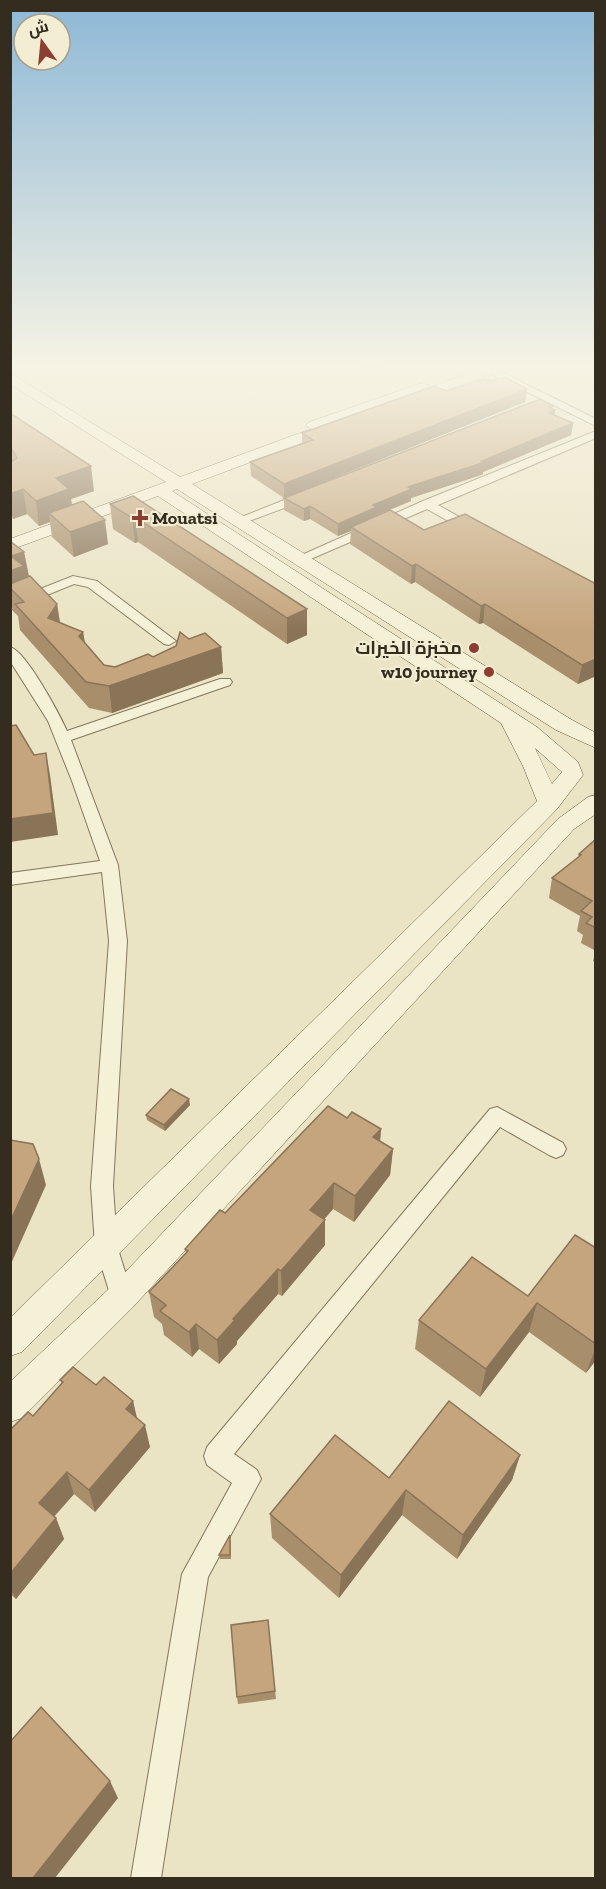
<svg xmlns="http://www.w3.org/2000/svg" width="606" height="1889" viewBox="0 0 606 1889" font-family="'Zilla Slab',Cairo,serif">
  <rect width="100%" height="100%" fill="#eae4c4"/>
  <g fill="none" stroke-linecap="round" stroke-linejoin="round">
    <defs>
      <g id="street">
        <path d="M489,366L596,419V426L477,367Z"/>
        <path d="M596,431V438L438,505L479,528L481,531L479,534H471L427,509L306,561H296L295,558L423,501Z"/>
        <path d="M307,491L313,495L311,498L244,523L240,524L234,520Z"/>
        <path d="M73,576L97,581L176,641L169,645L164,644L88,587L74,584L10,610V601Z"/>
        <path d="M10,647C26,651 60,715 67,731L220,679H230L232,682L230,685L71,740L118,865L127,941L113,1186L117,1246L133,1297L130,1304L122,1307L114,1304L111,1297L95,1246L91,1186L109,941L102,872L10,885V873L100,861L72,781L48,721L10,661Z"/>
        <path d="M497,1107L563,1143L566,1149L563,1155L556,1158L549,1155L500,1127L234,1454L257,1470L261,1479L208,1577L161,1878H131L182,1574L232,1483L207,1465L204,1456L207,1447L490,1109Z"/>
      </g>
      <g id="secondary">
        <path d="M488,366H510L413,403L408,405L401,400L337,422L342,426L339,429L192,484L572,720L596,733V748L556,730L177,489L172,491L537,727L578,762L583,775L557,809L22,1352L10,1356V1318L537,801L523,766L501,723L158,496L10,550V539L166,482L10,384V373L180,477L311,429L306,425L309,422L419,384L424,383L431,387ZM535,748L562,772L552,784Z"/>
        <path d="M596,795V814L574,829L133,1307L22,1418L10,1422V1382L111,1287L558,819L588,797Z"/>
      </g>
    </defs>
    <use href="#street" stroke="#83765c" stroke-width="2"/>
    <use href="#secondary" stroke="#65573f" stroke-width="1"/>
    <use href="#street" fill="#f5f1d7" fill-rule="evenodd"/>
    <use href="#secondary" fill="#f5f1d7" fill-rule="evenodd"/>
  </g>
  <g fill="#a98e6c">
    <path d="M356,366H386L375,369L356,370Z"/>
    <path d="M447,391L525,402L308,488L553,409L555,410V415L573,423L571,435L483,472V474L478,476L411,498V501L376,516L390,510L596,676L578,684L483,623L479,624L415,582L411,584L350,544L351,531L338,536L310,519L304,521L284,510V498L251,476L250,462L302,444V433Z"/>
    <path d="M10,413L94,491L71,499L72,505L108,544L74,557L52,537L50,522L39,526L27,514L13,519L10,512Z"/>
    <path d="M110,504L307,609V635L287,644L138,542L135,543L113,529Z"/>
    <path d="M10,541L24,552L29,577L57,604L60,622L83,632L85,643L104,665L115,667L153,657L189,639L221,647L223,673L112,713L89,708L20,630L18,616L13,611L10,599Z"/>
    <path d="M596,839V951L581,943L583,935L577,931L580,916L549,898L552,878L578,857L579,854Z"/>
    <path d="M596,951V963L593,961Z"/>
    <path d="M190,1105L165,1131L147,1120L146,1115Z"/>
    <path d="M347,1118L381,1129L380,1141L393,1149L390,1175L354,1222L333,1209L324,1219L325,1220V1245L282,1296L278,1294L237,1341V1344L219,1364L199,1349L192,1357L164,1335L162,1324L154,1317L149,1292L186,1253L185,1249L225,1213Z"/>
    <path d="M596,1248V1360L586,1373L529,1332L480,1397L415,1349L419,1320L528,1296Z"/>
    <path d="M60,1380L96,1385L133,1401L137,1418L150,1447L95,1512L74,1494L54,1517L56,1518L64,1539L16,1599L10,1594V1430L33,1416L62,1384Z"/>
    <path d="M520,1455L512,1480L457,1559L402,1515L339,1598L272,1538L270,1514L389,1478Z"/>
    <path d="M231,1540V1559H220L219,1555Z"/>
    <path d="M268,1620L276,1699L238,1704L237,1697Z"/>
  </g>
  <g fill="#8a7458">
    <path d="M376,366H386L375,369Z"/>
    <path d="M527,389L525,402L284,498V484Z"/>
    <path d="M553,406L552,411L555,410L554,421L547,424L549,407Z"/>
    <path d="M573,423L571,435L483,472V474L478,476L411,498V501L376,515V519L351,527V531L338,536V524L373,505L408,487L482,461Z"/>
    <path d="M91,466L94,491L71,499L73,514L49,513L50,522L39,526L36,501L56,478Z"/>
    <path d="M23,489L27,514L13,519L10,505V494Z"/>
    <path d="M310,506V519L304,521V509Z"/>
    <path d="M135,517L138,542L135,543L132,518Z"/>
    <path d="M105,520L108,544L74,557L70,532Z"/>
    <path d="M24,552L29,577L10,588L11,556Z"/>
    <path d="M416,564L415,582L411,584L412,566Z"/>
    <path d="M57,604L61,630L48,618Z"/>
    <path d="M485,604L483,623L479,624L481,606Z"/>
    <path d="M307,609V635L287,644V618Z"/>
    <path d="M83,632L87,658L79,636Z"/>
    <path d="M221,647L223,673L112,713L109,686Z"/>
    <path d="M596,659V676L578,684L582,665Z"/>
    <path d="M46,753L50,775L58,835L10,842V819Z"/>
    <path d="M189,1099L190,1105L165,1131L164,1125Z"/>
    <path d="M381,1129L379,1156L373,1137Z"/>
    <path d="M393,1149L390,1175L354,1222L355,1196Z"/>
    <path d="M39,1159L46,1185L10,1266V1222Z"/>
    <path d="M334,1183L333,1209L310,1236V1210Z"/>
    <path d="M325,1220V1245L282,1296L281,1271Z"/>
    <path d="M278,1269V1294L237,1341V1344L219,1364L217,1340L233,1319Z"/>
    <path d="M537,1303L529,1332L480,1397L486,1369Z"/>
    <path d="M196,1324L199,1349L192,1357L189,1332Z"/>
    <path d="M596,1347V1360L586,1373Z"/>
    <path d="M133,1401L138,1424L126,1409Z"/>
    <path d="M145,1425L150,1447L95,1512L89,1490Z"/>
    <path d="M520,1455L512,1480L457,1559L463,1535Z"/>
    <path d="M67,1472L74,1494L47,1524L39,1503Z"/>
    <path d="M406,1490L402,1515L339,1598L341,1575Z"/>
    <path d="M56,1518L64,1539L16,1599L10,1588V1574Z"/>
    <path d="M110,1781L118,1798L55,1878H33Z"/>
  </g>
  <g fill="#c5a57d" stroke="#8a7458" stroke-width="1.5">
    <path d="M505,377L527,389L284,484L250,462L313,440L302,433L434,386L447,391L484,379L490,381Z"/>
    <path d="M540,399L553,406L549,407L555,410L549,413L573,423L482,461L484,462L479,464L408,487L412,489L373,505L377,507L338,524L310,506L304,509L284,498Z"/>
    <path d="M10,413L91,466L56,478L69,489L36,501L23,489L10,494V463L17,458L12,449H10Z"/>
    <path d="M133,496L307,609L287,618L135,517L132,518L110,504Z"/>
    <path d="M83,501L105,520L70,532L49,513Z"/>
    <path d="M390,510L424,530L465,514L596,584V659L582,665L485,604L481,606L416,564L412,566L351,527Z"/>
    <path d="M10,541L24,552L11,556L24,566L10,571Z"/>
    <path d="M30,576L57,604L48,618L83,632L79,636L104,665L115,667L148,654L153,657L176,646L180,632L189,639L205,633L221,647L109,686L86,682L15,604L24,602L10,588V584Z"/>
    <path d="M16,725L34,755L46,753L53,813L10,819V726Z"/>
    <path d="M596,839V928L586,923L592,917L581,911L592,901L552,878L581,855L579,854Z"/>
    <path d="M171,1089L189,1099L164,1125L146,1115Z"/>
    <path d="M328,1106L347,1118L352,1112L381,1129L373,1137L393,1149L355,1196L334,1183L310,1210L325,1220L281,1271L278,1269L233,1319L235,1320L217,1340L196,1324L189,1332L160,1311L166,1305L149,1292L188,1251L185,1249L220,1210L225,1213Z"/>
    <path d="M10,1140L33,1144L39,1159L10,1222Z"/>
    <path d="M575,1235L596,1248V1344L537,1303L486,1369L419,1320L472,1257L528,1296Z"/>
    <path d="M73,1367L96,1385L104,1377L133,1401L126,1409L145,1425L89,1490L67,1472L39,1503L56,1518L10,1574V1430L28,1412L33,1416L63,1382L60,1380Z"/>
    <path d="M449,1401L520,1455L463,1535L406,1490L341,1575L270,1514L335,1435L389,1478Z"/>
    <path d="M230,1535V1555H219Z"/>
    <path d="M268,1620L275,1691L237,1697L231,1625Z"/>
    <path d="M41,1707L110,1781L33,1878H10V1742Z"/>
  </g>
  <linearGradient id="sky" x2="0" y2="1"><stop stop-color="#8db8d6"/><stop offset="0.58" stop-color="#f6f3e4"/><stop offset="1" stop-color="#f6f3e4" stop-opacity="0"/></linearGradient>
  <rect width="606" height="631" fill="url(#sky)"/>
  <g fill="#8c3e32" stroke="#f2edd3" stroke-width="2">
    <path d="M137 509h6v6h6v6h-6v6h-6v-6h-6v-6h6z"/>
    <circle cx="474" cy="648" r="6"/>
    <circle cx="489" cy="672" r="6"/>
  </g>
  <g text-anchor="middle" stroke-width="4.5" stroke-linejoin="round" paint-order="stroke">
    <g font-size="18" font-weight="bold" fill="#342c1f" stroke="#f2edd3" text-anchor="end">
      <text x="152" y="524" text-anchor="start">Mouatsi</text>
      <text x="462" y="654">مخبزة الخيرات</text>
      <text x="477" y="678">w10 journey</text>
    </g>
  </g>
  <rect width="606" height="1889" fill="none" stroke="#342c1f" stroke-width="24"/>
  <g transform="translate(42 42) rotate(345)"><circle r="28" fill="#f2edd3" stroke="#a6a08b" stroke-width="1.5"/>
  <path d="M0-4.5L10 22L0 15L-10 22Z" fill="#8c3e32"/>
  <text y="-9" font-size="16" font-weight="bold" text-anchor="middle" fill="#342c1f">ش</text>
  </g>
</svg>
